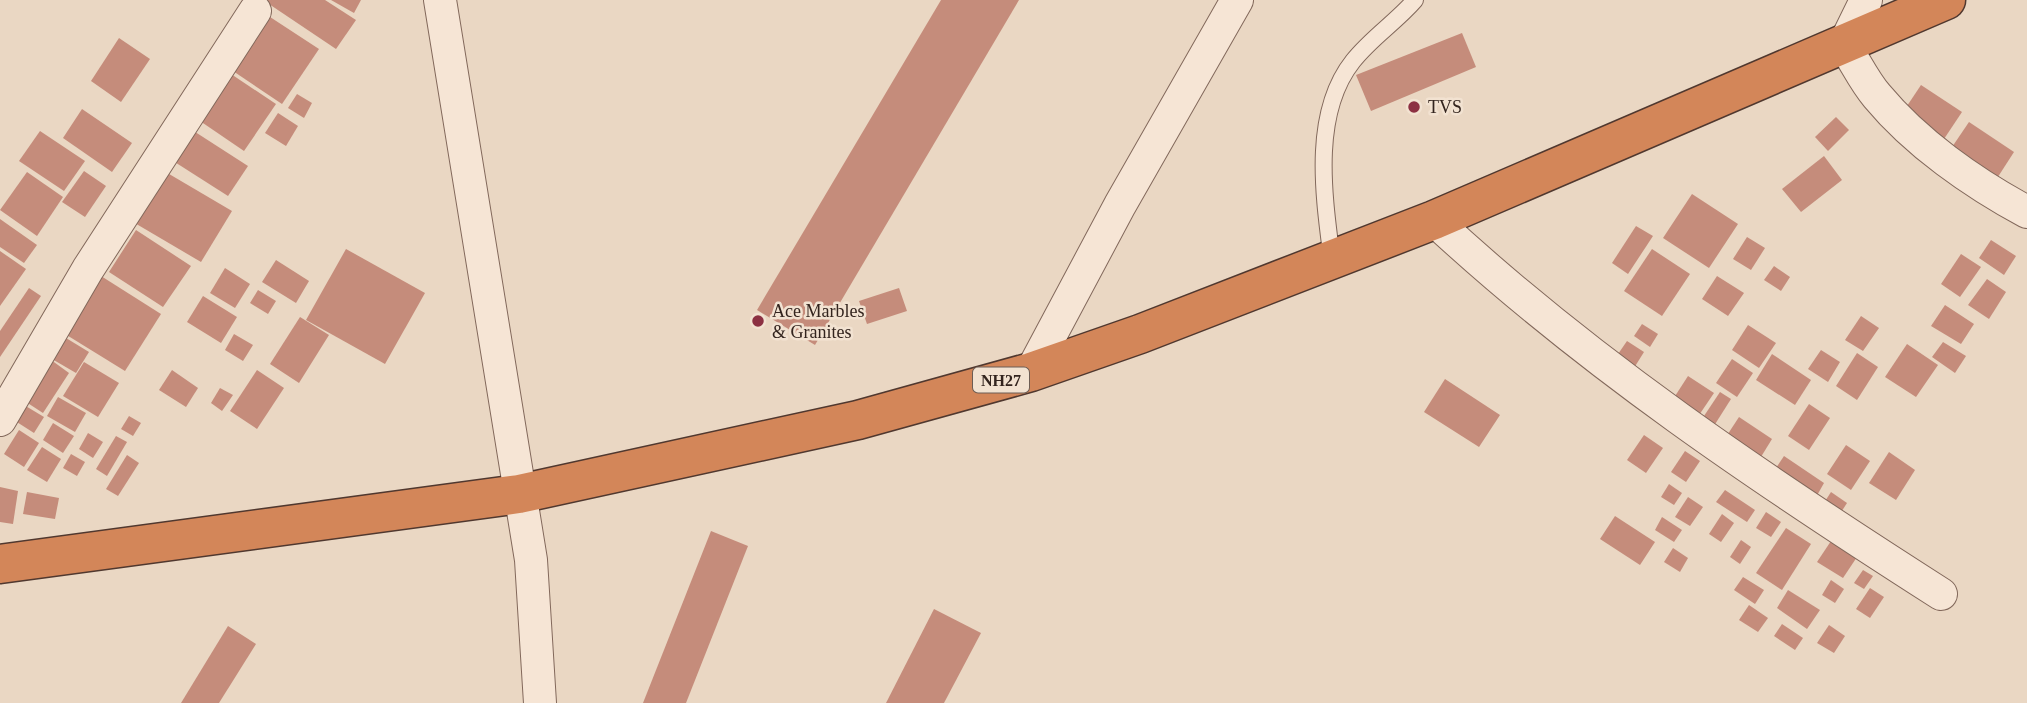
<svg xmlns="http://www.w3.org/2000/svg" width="2027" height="703" viewBox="0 0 2027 703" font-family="Georgia,serif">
  <rect width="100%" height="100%" fill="#ead7c3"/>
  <g fill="#c58c7b">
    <path d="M263,0H325L356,20L336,49Z"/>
    <path d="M331,0H361L354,13Z"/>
    <path d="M941,0H1019L815,345L757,310Z"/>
    <path d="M267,15L319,49L282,104L230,69Z"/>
    <path d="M1462,33L1476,67L1371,111L1356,75Z"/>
    <path d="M119,38L150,59L121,102L91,81Z"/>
    <path d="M231,74L276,104L244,151L200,121Z"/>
    <path d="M1921,85L1962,112L1942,142L1901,115Z"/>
    <path d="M297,94L312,103L304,118L288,108Z"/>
    <path d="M82,109L132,143L112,172L63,138Z"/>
    <path d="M278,113L298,126L286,146L265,133Z"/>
    <path d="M1836,117L1849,130L1828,151L1815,137Z"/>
    <path d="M1969,122L2014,152L1994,183L1948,153Z"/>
    <path d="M189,128L248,166L228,196L170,159Z"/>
    <path d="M40,131L85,161L64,191L19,161Z"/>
    <path d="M1824,156L1842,180L1801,212L1782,189Z"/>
    <path d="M84,171L106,186L85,217L62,202Z"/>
    <path d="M164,171L232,211L201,262L133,222Z"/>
    <path d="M27,172L63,197L37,236L0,210Z"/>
    <path d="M1692,194L1738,224L1709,268L1663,238Z"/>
    <path d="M0,219L37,245L24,263L0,247Z"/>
    <path d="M1636,226L1653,236L1628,274L1612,263Z"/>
    <path d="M136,230L191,266L163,307L109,272Z"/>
    <path d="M1747,237L1765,248L1751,270L1733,259Z"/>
    <path d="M1991,240L2016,256L2004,275L1979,258Z"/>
    <path d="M346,249L425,293L385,364L306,320Z"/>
    <path d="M1652,249L1690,274L1662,316L1624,291Z"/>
    <path d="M0,251L26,269L0,306Z"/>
    <path d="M1961,254L1981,267L1960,297L1941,284Z"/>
    <path d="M276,260L309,281L296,303L262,282Z"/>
    <path d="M1774,266L1790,277L1781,291L1764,280Z"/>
    <path d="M225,268L250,284L235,308L210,293Z"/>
    <path d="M101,276L161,314L125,371L65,334Z"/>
    <path d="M1717,276L1744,293L1728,316L1702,299Z"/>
    <path d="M1987,279L2006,292L1989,319L1968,305Z"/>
    <path d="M29,288L41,296L0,357V331Z"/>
    <path d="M899,288L907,311L867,324L859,301Z"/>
    <path d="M258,290L276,301L268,314L250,303Z"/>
    <path d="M203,296L237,317L221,343L187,322Z"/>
    <path d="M1945,305L1974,324L1961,344L1931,326Z"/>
    <path d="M1861,316L1879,328L1863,351L1845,340Z"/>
    <path d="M300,317L329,335L299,383L270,364Z"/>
    <path d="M1642,324L1658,334L1650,347L1634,336Z"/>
    <path d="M1748,325L1776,343L1759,368L1732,350Z"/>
    <path d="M234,334L253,345L243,361L225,350Z"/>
    <path d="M66,338L89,352L76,373L52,359Z"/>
    <path d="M1627,341L1644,352L1634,368L1616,357Z"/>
    <path d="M1943,342L1966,356L1955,373L1932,357Z"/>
    <path d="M1907,344L1938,365L1916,397L1885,377Z"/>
    <path d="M1821,350L1840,362L1828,382L1808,369Z"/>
    <path d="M1857,353L1878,367L1857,400L1836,386Z"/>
    <path d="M1772,354L1811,380L1795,405L1756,380Z"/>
    <path d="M47,357L69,373L43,413L20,398Z"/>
    <path d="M1732,359L1753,373L1737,397L1716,383Z"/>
    <path d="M84,362L119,383L98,417L63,396Z"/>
    <path d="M172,370L198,388L186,407L159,390Z"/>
    <path d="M257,370L284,388L257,429L230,411Z"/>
    <path d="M1688,376L1714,393L1693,424L1668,407Z"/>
    <path d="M1445,379L1500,415L1479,447L1424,412Z"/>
    <path d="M220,388L233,395L222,411L211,403Z"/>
    <path d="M1720,392L1731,399L1712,429L1700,422Z"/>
    <path d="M58,397L86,413L75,432L47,416Z"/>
    <path d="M19,402L44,417L34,433L9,417Z"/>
    <path d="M1809,404L1830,418L1809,450L1788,436Z"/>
    <path d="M129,416L141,423L133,436L121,429Z"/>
    <path d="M1739,417L1772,439L1756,465L1722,443Z"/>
    <path d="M53,423L74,436L63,453L43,440Z"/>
    <path d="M19,430L39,443L24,467L4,454Z"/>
    <path d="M88,433L103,442L93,458L79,449Z"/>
    <path d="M1644,435L1663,448L1646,473L1627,460Z"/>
    <path d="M116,436L127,442L107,476L96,469Z"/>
    <path d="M1846,445L1870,461L1851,490L1827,474Z"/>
    <path d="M42,447L61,459L47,482L27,470Z"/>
    <path d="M1685,451L1700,461L1686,482L1671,472Z"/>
    <path d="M1889,452L1915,470L1896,500L1869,483Z"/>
    <path d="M71,454L85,462L77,476L63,468Z"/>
    <path d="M127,455L139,463L118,496L106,489Z"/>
    <path d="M1784,456L1824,483L1815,499L1774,471Z"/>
    <path d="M1669,484L1682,493L1674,505L1661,497Z"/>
    <path d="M0,487L18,491L13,524L0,522Z"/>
    <path d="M1725,490L1755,510L1747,522L1716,502Z"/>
    <path d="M27,492L59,498L55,519L23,514Z"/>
    <path d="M1831,492L1847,503L1836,520L1820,509Z"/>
    <path d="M1688,497L1703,507L1690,526L1675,517Z"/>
    <path d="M1766,512L1781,522L1771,537L1756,528Z"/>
    <path d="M1722,514L1734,523L1721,542L1709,534Z"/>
    <path d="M1615,516L1655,542L1640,565L1600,539Z"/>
    <path d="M1662,517L1682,530L1674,542L1655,530Z"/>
    <path d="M1786,528L1811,544L1782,590L1756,573Z"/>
    <path d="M711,531L748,546L686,703H643Z"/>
    <path d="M1741,540L1751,547L1740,564L1730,557Z"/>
    <path d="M1831,541L1857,557L1843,578L1817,562Z"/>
    <path d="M1673,548L1688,558L1680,572L1664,562Z"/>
    <path d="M1863,570L1873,576L1864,589L1854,583Z"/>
    <path d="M1743,577L1764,590L1755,604L1734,590Z"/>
    <path d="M1831,580L1844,589L1835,603L1822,595Z"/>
    <path d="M1870,588L1884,597L1870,618L1856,609Z"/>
    <path d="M1788,590L1820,610L1807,629L1777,608Z"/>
    <path d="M1749,605L1768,618L1758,632L1739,620Z"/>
    <path d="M934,609L981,633L944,703H886Z"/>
    <path d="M1782,624L1803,638L1795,650L1774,636Z"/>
    <path d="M1829,625L1845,636L1834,653L1817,643Z"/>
    <path d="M228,626L256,644L219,703H181Z"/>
  </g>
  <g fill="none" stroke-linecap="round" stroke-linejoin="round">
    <defs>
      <path id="lane" d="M1332,260C1324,197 1311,114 1353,61C1371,38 1396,22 1415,0"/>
      <g id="street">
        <path d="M440,0L531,560L540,703"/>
        <path d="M1866,0L1844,45C1855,61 1864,81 1877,96C1916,143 1973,183 2027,212"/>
        <path d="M1434,220C1588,363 1764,481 1941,594"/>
        <path d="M1031,372L1120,205L1237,0"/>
        <path d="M0,420L88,269L255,11"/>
      </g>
      <path id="highway" d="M0,564L519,494L858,420L1031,372L1140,334L1434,220L1946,0"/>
    </defs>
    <use href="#lane" stroke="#82685b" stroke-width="18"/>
    <use href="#street" stroke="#82685b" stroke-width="34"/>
    <use href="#highway" stroke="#50382f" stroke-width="41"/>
    <use href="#lane" stroke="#f6e5d5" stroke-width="16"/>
    <use href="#street" stroke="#f6e5d5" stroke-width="32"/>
    <use href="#highway" stroke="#d38659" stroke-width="38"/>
  </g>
  <g fill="#8c3042" stroke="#f2e2d1" stroke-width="2.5">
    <circle cx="1414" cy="107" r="7"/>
    <circle cx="758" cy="321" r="7"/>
  </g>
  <g text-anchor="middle" stroke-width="5" stroke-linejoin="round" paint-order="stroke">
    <rect fill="#f2e2d1" stroke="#6c5d54" stroke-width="2" x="973" y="367.5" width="56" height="25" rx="5"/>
    <g font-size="16" font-weight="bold" fill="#33241e">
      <text x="1001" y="386">NH27</text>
    </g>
    <g font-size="18" fill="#33241e" stroke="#f2e2d1" text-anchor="start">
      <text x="1428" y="113">TVS</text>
      <text x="772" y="317">Ace Marbles<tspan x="772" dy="21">&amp; Granites</tspan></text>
    </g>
  </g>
</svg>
